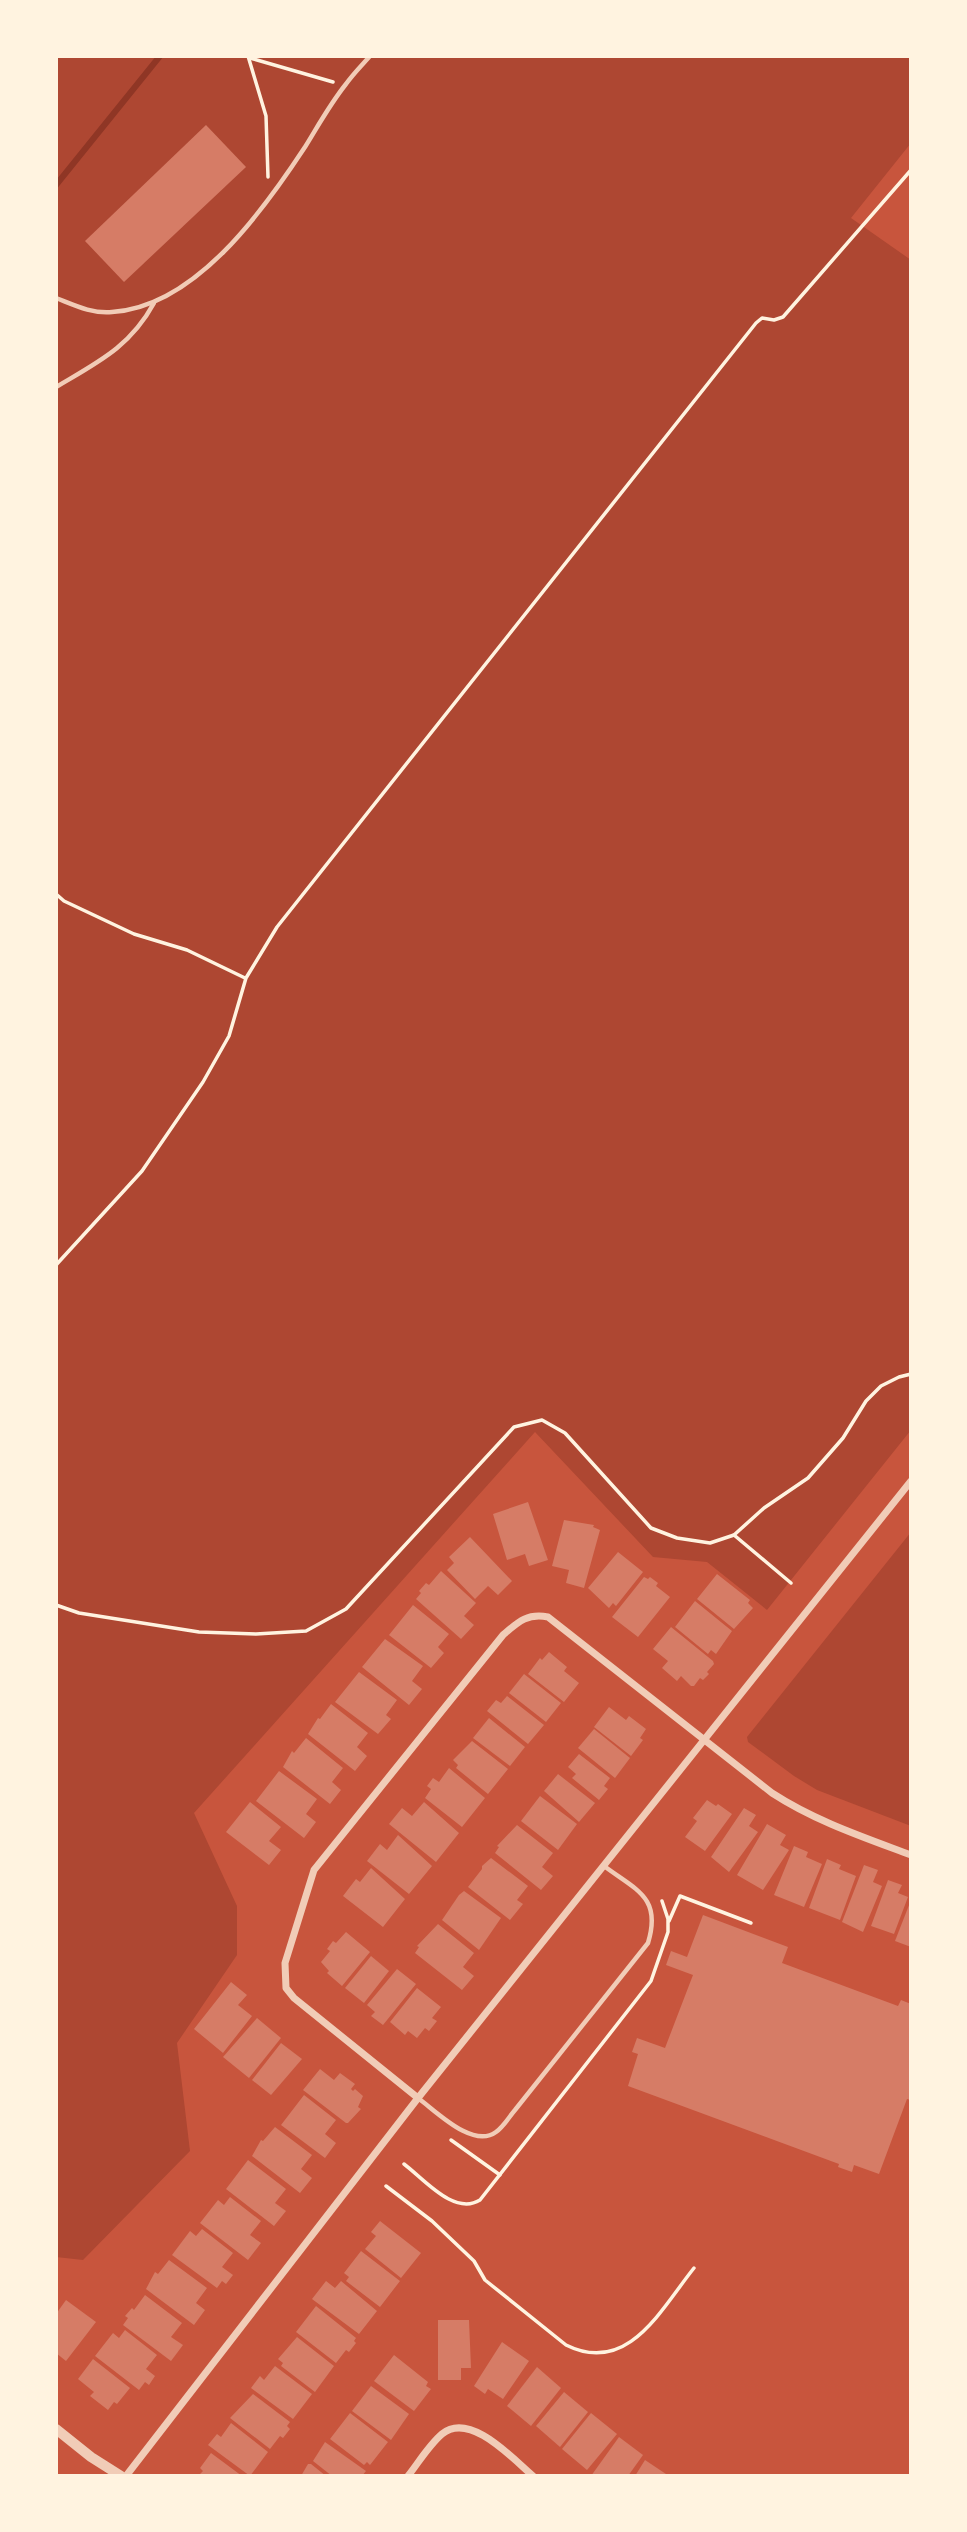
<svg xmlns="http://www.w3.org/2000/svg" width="967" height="2532" viewBox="0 0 967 2532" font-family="'PT Sans Narrow',sans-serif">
  <rect width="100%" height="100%" fill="#c8553d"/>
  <g fill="#ae4732">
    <path d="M56,56H911V143L851,218L911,260V1430L767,1610L707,1562L653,1557L535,1432L194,1813L237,1906V1955L177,2043L190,2151L83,2260L56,2257Z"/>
    <path d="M911,1532V1826L817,1790L794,1776L748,1742L747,1737Z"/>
  </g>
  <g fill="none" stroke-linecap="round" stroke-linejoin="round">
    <path stroke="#8f3625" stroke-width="6" d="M56,185L160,56"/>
  </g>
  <g fill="#d67c66">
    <path d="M206,125L246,167L124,282L85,241Z"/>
    <path d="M528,1502L548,1560L529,1566L525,1554L507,1560L493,1514Z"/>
    <path d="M564,1520L594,1525L593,1527L600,1530L584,1588L566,1583L569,1570L552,1566Z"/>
    <path d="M470,1537L512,1581L498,1595L488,1586L475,1599L447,1570L454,1563L449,1557Z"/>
    <path d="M618,1552L643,1572L616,1606L613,1603L609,1608L588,1588Z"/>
    <path d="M441,1571L476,1603L464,1616L474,1625L461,1639L416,1599L421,1593L419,1591L426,1583L429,1585Z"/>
    <path d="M717,1574L750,1600L748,1603L753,1608L734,1629L697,1599Z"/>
    <path d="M644,1577L648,1579L650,1577L658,1583L656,1586L670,1597L638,1637L612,1617Z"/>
    <path d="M695,1601L732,1631L716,1654L711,1650L708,1654L675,1627Z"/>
    <path d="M413,1605L449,1634L438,1647L444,1653L431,1668L389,1635Z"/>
    <path d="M671,1627L713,1661L714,1664L707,1672L709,1674L703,1680L700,1678L694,1686H691L681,1676L677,1681L662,1668L668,1661L653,1649Z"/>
    <path d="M385,1639L423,1666L412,1681L422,1689L409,1705L362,1667Z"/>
    <path d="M549,1652L567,1667L564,1671L579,1683L564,1702L528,1674L540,1658L542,1660Z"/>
    <path d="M359,1672L397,1700L386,1715L391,1719L378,1734L335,1702Z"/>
    <path d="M524,1674L561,1703L546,1722L509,1693Z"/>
    <path d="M507,1696L544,1725L528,1744L487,1711L496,1700L501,1703Z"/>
    <path d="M331,1704L368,1733L357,1747L367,1756L355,1771L308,1734L318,1718L320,1719Z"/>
    <path d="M609,1707L626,1720L629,1716L646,1729L640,1738L643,1740L631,1756L594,1727Z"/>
    <path d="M489,1718L525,1747L510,1766L473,1738Z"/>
    <path d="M594,1729L630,1758L615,1778L578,1748Z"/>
    <path d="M306,1738L343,1768L332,1782L341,1790L330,1804L283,1767L292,1751L294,1753Z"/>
    <path d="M472,1741L508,1769L488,1794L456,1768L458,1765L453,1760Z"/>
    <path d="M579,1754L610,1778L604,1786L608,1789L599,1800L572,1778L576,1774L568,1767Z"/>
    <path d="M449,1768L485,1798L462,1827L425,1798L431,1789L427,1786L433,1778L439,1782Z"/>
    <path d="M279,1771L317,1799L306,1814L316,1822L304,1838L256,1801Z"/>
    <path d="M558,1774L595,1803L579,1822L544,1791Z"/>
    <path d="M540,1796L577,1824L558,1850L521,1821Z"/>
    <path d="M707,1800L716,1806L718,1804L732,1814L705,1851L685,1837L697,1821L693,1818Z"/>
    <path d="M250,1802L281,1827L269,1841L281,1850L269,1865L226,1832Z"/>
    <path d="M424,1802L459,1833L436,1862L389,1824L402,1808L412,1816Z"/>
    <path d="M744,1808L756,1815L749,1826L758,1832L729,1872L711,1857Z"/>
    <path d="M767,1824L786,1835L780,1845L789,1850L763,1890L737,1875Z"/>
    <path d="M517,1825L553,1853L542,1867L553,1876L541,1890L495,1853L499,1847L497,1846Z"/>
    <path d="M398,1835L432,1866L409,1894L367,1861L380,1844L387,1850Z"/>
    <path d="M794,1846L808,1852L806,1857L822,1864L804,1907L774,1895Z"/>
    <path d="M491,1858L528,1886L517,1900L523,1904L510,1920L468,1887L482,1869V1866Z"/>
    <path d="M827,1859L841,1865L839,1869L856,1876L840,1920L809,1908Z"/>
    <path d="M864,1865L878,1870L873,1882L882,1886L863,1932L842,1922Z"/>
    <path d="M371,1868L405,1899L383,1927L343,1896L356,1879L360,1882Z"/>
    <path d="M888,1880L902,1885L898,1893L908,1897L894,1934L871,1926Z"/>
    <path d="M464,1891L501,1918L479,1950L442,1920L459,1895Z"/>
    <path d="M911,1900V1947L895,1941Z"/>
    <path d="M703,1915L788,1947L782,1963L898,2006L901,2000L911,2004V2100L907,2099L879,2174L854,2165L852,2172L838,2167L839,2164L628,2086L638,2054L632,2052L637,2038L665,2048L693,1975L666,1965L671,1951L687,1957Z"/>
    <path d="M438,1924L474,1953L463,1967L474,1976L462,1990L415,1953L419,1947L417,1946Z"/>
    <path d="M346,1932L370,1952L342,1986L327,1973L329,1971L321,1962L330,1951L327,1949L333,1941L336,1943Z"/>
    <path d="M371,1956L389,1971L364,2003L345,1988Z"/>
    <path d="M397,1969L416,1984L383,2025L371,2016L375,2012L367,2005Z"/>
    <path d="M231,1982L247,1995L238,2005L252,2016L223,2053L194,2029Z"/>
    <path d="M417,1988L441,2007L432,2018L437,2021L429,2031L425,2028L417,2038L408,2031L405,2035L390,2022Z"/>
    <path d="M257,2018L281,2038L249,2078L223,2057Z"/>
    <path d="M281,2043L302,2059L271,2095L252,2080Z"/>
    <path d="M320,2069L334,2080L340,2073L355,2084L351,2089L353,2091L355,2089L363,2096L358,2107L361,2109L348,2123H346L303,2090Z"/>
    <path d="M304,2095L336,2120L325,2134L336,2143L325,2158L281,2125Z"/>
    <path d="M275,2127L312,2155L301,2169L312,2178L300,2193L252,2156L261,2140L263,2141Z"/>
    <path d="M248,2160L286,2189L275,2203L286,2211L274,2226L226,2189Z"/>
    <path d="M230,2197L261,2221L250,2235L261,2243L248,2260L200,2223L218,2200L224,2205Z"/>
    <path d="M380,2221L421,2253L401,2278L365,2249L376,2236L371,2232Z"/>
    <path d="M202,2229L233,2253L222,2267L233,2275L226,2284L222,2281L217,2288L172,2255L190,2231L196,2236Z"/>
    <path d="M361,2251L400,2281L380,2307L346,2281L349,2277L344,2273Z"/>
    <path d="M169,2260L207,2288L196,2303L205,2310L194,2325L146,2289L155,2272L158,2274Z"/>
    <path d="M326,2281L335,2288L341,2281L377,2311L359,2334L312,2299Z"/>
    <path d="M145,2295L182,2323L171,2337L183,2345L171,2361L123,2325L128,2318L125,2316L132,2308L134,2310Z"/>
    <path d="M66,2300L96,2322L66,2361L56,2353V2314Z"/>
    <path d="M316,2306L356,2338L354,2341L356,2343L349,2352L346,2350L336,2363L296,2332Z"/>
    <path d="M438,2320H469L471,2368H461V2380H438Z"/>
    <path d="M125,2330L157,2355L146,2369L155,2376L149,2385L145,2382L139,2390L95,2356L113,2333L119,2338Z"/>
    <path d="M297,2337L334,2366L315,2392L281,2366L283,2363L278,2359Z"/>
    <path d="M502,2342L529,2361L503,2399L488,2389L485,2394L474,2386Z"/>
    <path d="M394,2355L428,2382L426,2386L431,2389L414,2411L374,2381Z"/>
    <path d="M93,2359L130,2388L117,2404L114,2402L108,2410L90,2396L94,2392L78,2379Z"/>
    <path d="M275,2366L312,2394L293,2419L251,2388L260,2376L264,2380Z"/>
    <path d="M537,2367L561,2388L531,2426L507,2406Z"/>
    <path d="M371,2386L409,2414L391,2440L352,2411Z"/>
    <path d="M564,2392L588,2412L560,2447L536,2426Z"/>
    <path d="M253,2394L290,2422L287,2426L290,2429L283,2438L280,2436L270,2449L230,2418Z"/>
    <path d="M350,2413L388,2442L370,2465L367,2462L364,2465L330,2439Z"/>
    <path d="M591,2413L617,2434L587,2470L562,2449Z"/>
    <path d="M231,2423L268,2452L250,2476L208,2445L217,2434L221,2437Z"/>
    <path d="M619,2437L643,2455L628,2476H591Z"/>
    <path d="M325,2442L366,2471L362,2476H332L313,2461Z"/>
    <path d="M211,2453L242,2476H198L203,2471L200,2468Z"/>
    <path d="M645,2460L669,2476H635Z"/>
    <path d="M308,2464H311L326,2476H301Z"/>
  </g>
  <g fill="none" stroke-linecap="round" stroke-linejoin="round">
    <g stroke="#fff3e0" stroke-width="3.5">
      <path d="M248,56L266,116L268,177"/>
      <path d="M250,58L333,82"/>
      <path d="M56,894L64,901L134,934L187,950L245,978"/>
      <path d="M56,1265L142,1171L203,1082L229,1036L246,978L277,927L756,323L762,318L774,320L783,317L911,170"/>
      <path d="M734,1535L791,1583"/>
      <path d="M56,1605L79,1613L199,1632L256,1634L306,1631L346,1609L514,1427L542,1420L565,1433L651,1528L677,1538L710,1543L734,1535L764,1508L808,1478L843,1438L866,1401L881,1386L899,1377L911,1374"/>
      <path d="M669,1921L680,1896L751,1923"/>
      <path d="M451,2140L500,2175"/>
      <path d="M404,2164C424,2179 454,2216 480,2200L651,1981L668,1932V1919L662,1901"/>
      <path d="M386,2186L432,2221L474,2261L485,2280L566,2345C628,2376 661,2309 694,2268"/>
    </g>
    <g stroke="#f1ccb7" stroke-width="4.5">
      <path d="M56,298C74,305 92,314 112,312C195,307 263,211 305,147C318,126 330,104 346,84C353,74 362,65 370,56"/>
      <path d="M56,387C98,362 130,347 154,303"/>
      <path d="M418,2098C437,2112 473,2149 496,2132C504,2126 509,2117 515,2110L648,1943C662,1897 636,1890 604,1866"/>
    </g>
    <g stroke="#f1ccb7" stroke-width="7">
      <path d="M418,2098L294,1998L286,1988L285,1963L314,1870L503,1635C518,1622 527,1613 548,1617L772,1793C815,1821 863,1837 911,1855"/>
      <path d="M126,2476L418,2098L911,1481"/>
      <path d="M408,2476C419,2462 429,2445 442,2434C470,2411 513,2459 533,2476"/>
    </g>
    <path stroke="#f1ccb7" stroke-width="10" d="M56,2429L91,2457L121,2476"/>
  </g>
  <rect width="967" height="2532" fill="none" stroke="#fff3e0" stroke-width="116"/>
</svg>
